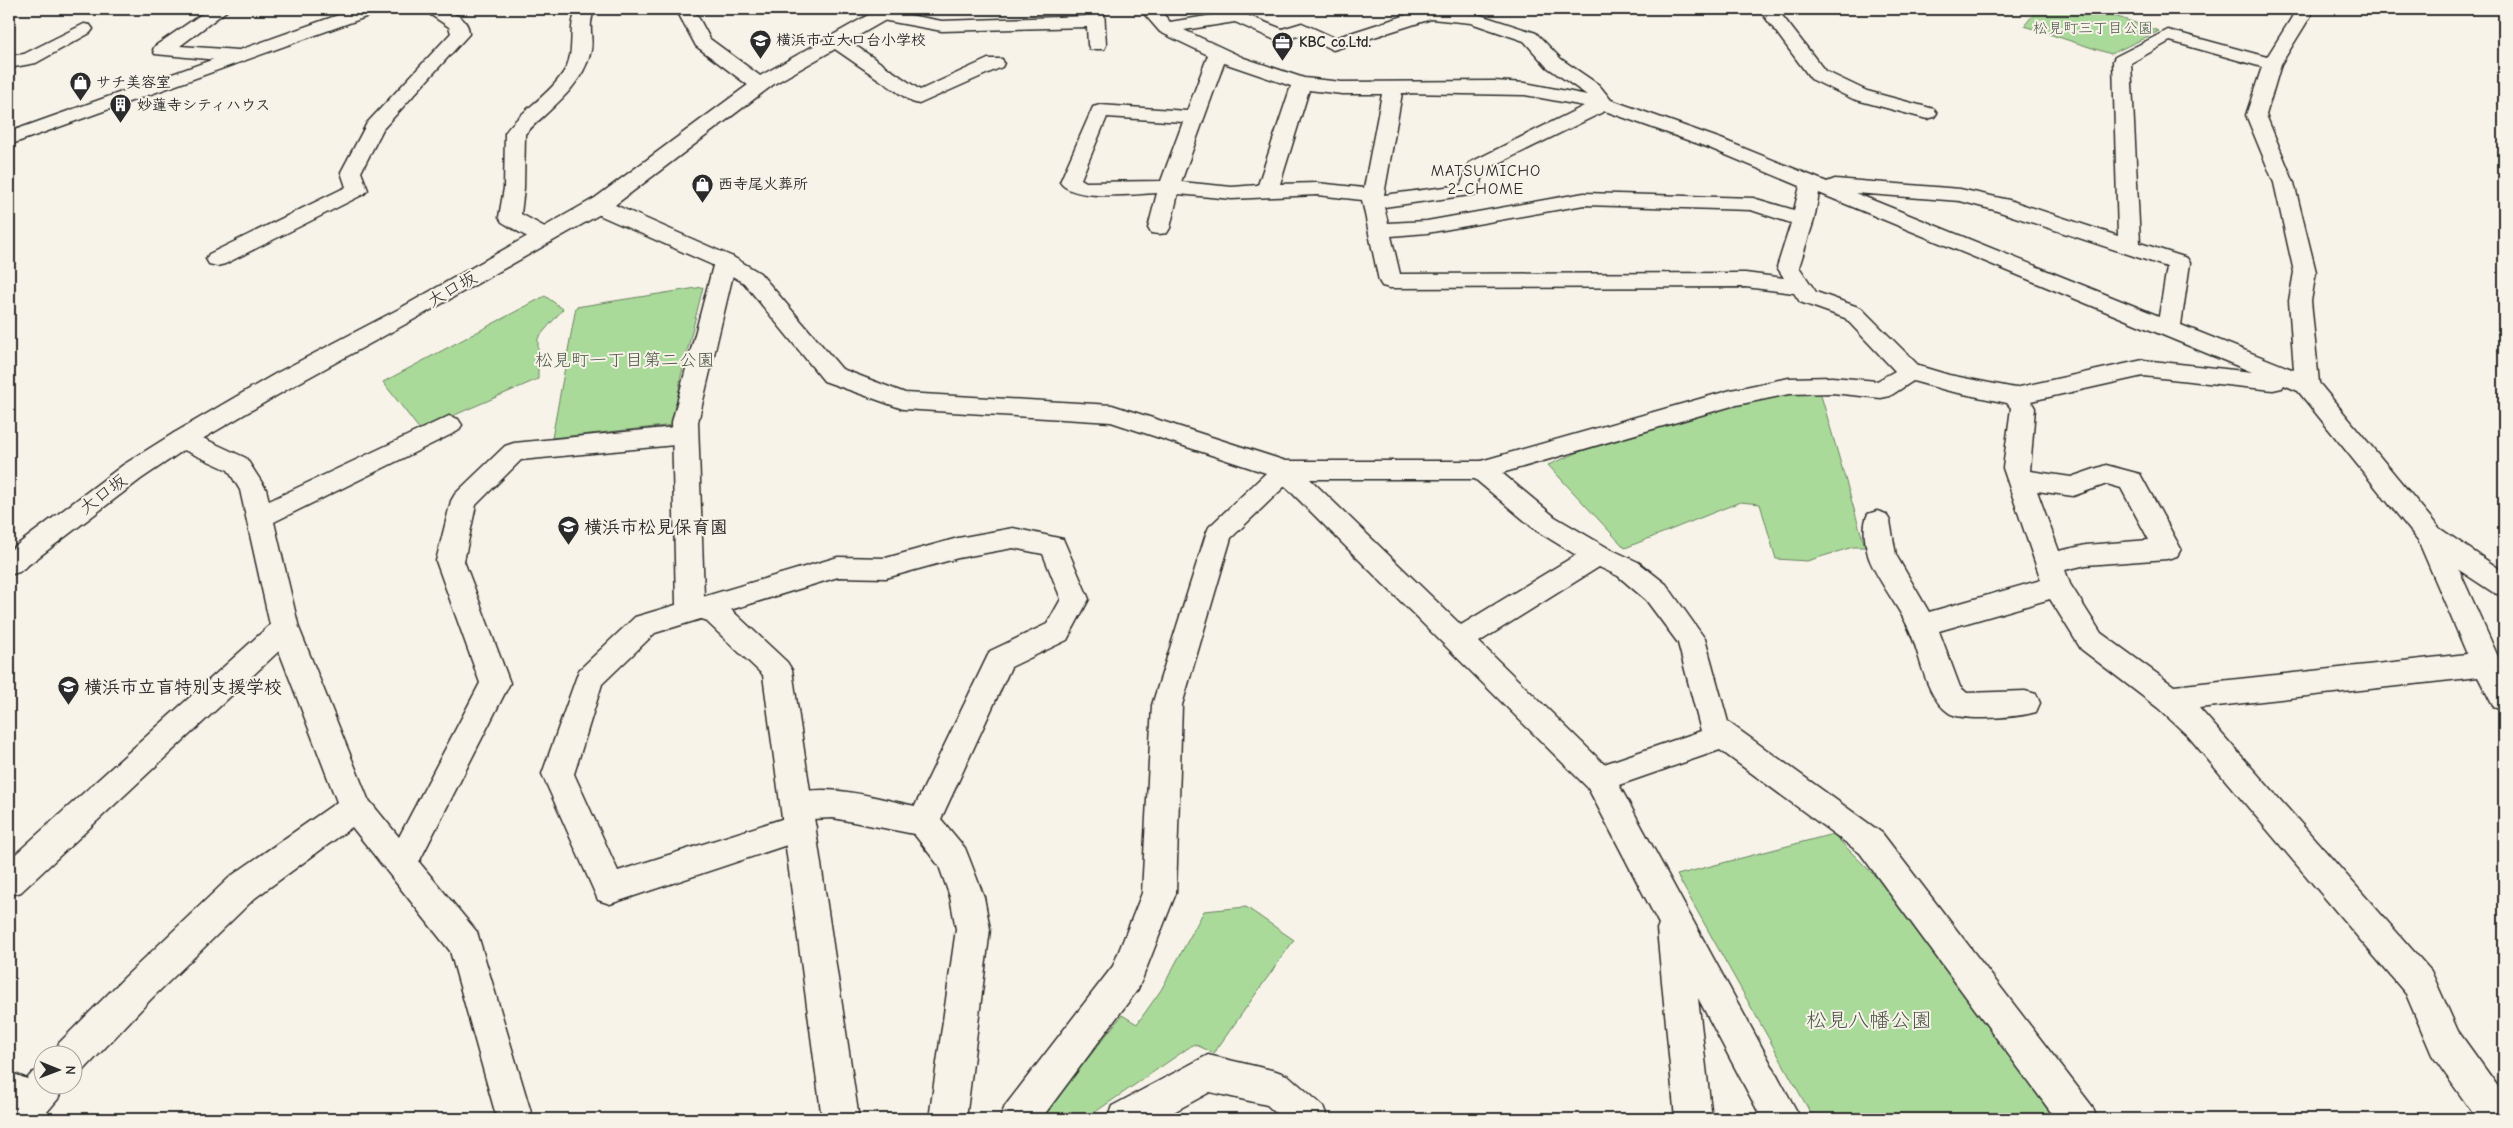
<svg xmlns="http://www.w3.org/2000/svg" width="2513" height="1128" viewBox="0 0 2513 1128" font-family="'Comic Neue','Klee One',sans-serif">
  <rect width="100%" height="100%" fill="#f7f3e8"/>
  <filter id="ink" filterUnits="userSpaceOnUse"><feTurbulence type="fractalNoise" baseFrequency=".02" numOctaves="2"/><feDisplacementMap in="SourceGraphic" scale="10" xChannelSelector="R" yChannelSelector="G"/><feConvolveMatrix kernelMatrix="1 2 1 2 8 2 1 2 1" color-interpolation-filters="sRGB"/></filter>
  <g filter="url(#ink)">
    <g fill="#aada9a" stroke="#6a8262">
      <path d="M2038,9H2094L2159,31L2111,54L2024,26Z"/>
      <path d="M703,287L681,376L674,425L552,438L576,307Z"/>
      <path d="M545,296L563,309L538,338V379L420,430L383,382Z"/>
      <path d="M1820,392L1865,547H1853L1807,561L1776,559L1760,504L1740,502L1625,548L1548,465L1620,435L1771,393Z"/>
      <path d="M1833,834L1893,894L2063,1119H1814L1677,875Z"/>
      <path d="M1246,907L1294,940L1214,1053L1194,1044L1085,1119H1040L1122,1015L1137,1024L1161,990L1204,911Z"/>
    </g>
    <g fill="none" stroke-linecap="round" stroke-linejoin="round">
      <defs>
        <g id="minor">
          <path d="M209,9H229L180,46L238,50L245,52L247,56L245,60L238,62L155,54L153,50L155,46Z"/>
          <path d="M422,9C438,8 469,12 469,34L383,129L361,172L368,190L364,194L225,264L217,266L209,264L206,259L209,254L346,187L341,172L367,123L451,33L449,27Z"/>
          <path d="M577,9H595C586,27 595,38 590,54C581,88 548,110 525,134L524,188L521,214L552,231L555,236L552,241C534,245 517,230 502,222L499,217L504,188L505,133C522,109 551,95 566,68C576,48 567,29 577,9Z"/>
          <path d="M676,9H694L710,39L767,81L770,85L767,89H753L696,46Z"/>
          <path d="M1086,9H1104L1106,45L1104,49H1090L1088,45L1087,27L942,31L882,20L876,19L873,15L876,11L882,10L942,21L1086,16Z"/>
          <path d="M1140,9H1159L1170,22L1237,11L1282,29L1302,23L1335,38L1416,12L1414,9L1474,13L1536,33L1561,59L1599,85L1611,100L1721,139L1827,182L1835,179L1960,189L2009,200L2118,236L2113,61L2115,57L2168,30L2267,57L2292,17L2294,9H2312L2310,17L2281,64L2266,115L2294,183L2316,272L2311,301L2319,383L2439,528L2504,572V596L2494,593L2459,570L2504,670V709L2493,706L2478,677L2199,708L2431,971L2458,1031L2504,1095V1119H2477L2432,1055L2406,994L2188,736L2158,708L2081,649L2050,599L1939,631L1960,687L1967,693L2025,691L2036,694L2040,703L2036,712C2020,717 1963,722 1949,713C1923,695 1921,652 1907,625C1898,606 1873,573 1868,555C1865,543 1862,525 1868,514L1877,511L1886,514L1890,521L1896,555L1929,612L2041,580L2003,468L2011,408L2007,403L1949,391L1913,381L1890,396L1881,398L1832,393L1789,394L1732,406L1502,473L1555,517L1608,548L1638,562L1666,584L1705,639L1728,722L1882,833L2092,1106L2097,1119H2056L1860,853L1720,750L1619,785L1801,1119H1762L1698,998L1712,1119H1675L1657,929L1659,924L1588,788L1285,486L1231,538L1182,705L1176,893L1143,977L1138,989L1041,1119H1000L1005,1106L1113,966L1142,893L1152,705L1206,534L1209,527L1266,473L1111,422L903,409L824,381L744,283L717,267L590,211L587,206L590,201L598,200L606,201L733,257L760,273L842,369L905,393L1112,405L1286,461H1481L1731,390L1789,378L1832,377L1877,381L1895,371L1845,318L1800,302L1794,293L1745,287L1390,288L1382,286L1379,281L1362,200L1317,195L1232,199L1178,194L1170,228L1167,233L1159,234L1151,233L1148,228L1157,193C1134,194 1073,202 1060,182L1093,107L1100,105L1187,111L1208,55L1160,32ZM1431,19L1471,23L1524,41L1547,67L1587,95L1525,83L1494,81L1342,82L1304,78L1244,58L1184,30L1235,22L1275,40L1281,41L1301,35L1333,50ZM2170,41L2262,67L2246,115L2274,183L2294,272L2289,301L2294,370L2181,325L2190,263L2187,258L2140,243L2131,63ZM1224,63L1291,86L1258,185L1232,187L1181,182ZM1309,90L1342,94H1382L1364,188L1317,183L1280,184ZM1402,93L1525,95L1584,106L1469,163L1461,185L1384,195ZM1605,111L1707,147L1800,186L1794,210L1753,198L1584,193L1427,221L1388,223L1384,207L1477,194L1485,170ZM1107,117L1183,122L1161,181L1086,182L1081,179ZM1819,193L2252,372L2143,360L2015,388L1949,375L1919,366L1861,308L1816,292L1799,267L1814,220ZM1855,193L1960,201L1994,210L2167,267L2159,316ZM1584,205L1751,210L1791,223L1777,267L1784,278L1745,273L1400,274L1391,236L1427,233ZM2143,376L2273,390L2282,388L2284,385L2298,391L2418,540L2467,654L2174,686L2101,633L2070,584L2065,570L2086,565L2167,559L2177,556L2181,549L2140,474L2106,465L2071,477L2030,471L2035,408L2031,401ZM1310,479H1475L1537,531L1576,555L1461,625ZM2107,484L2121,488L2149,540L2086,545L2059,551L2037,491L2073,496ZM1599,567L1618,576L1646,600L1678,643L1701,731L1604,764L1479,642Z"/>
          <path d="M1759,9H1777L1825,71L1867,91L1934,109L1937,113L1934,117L1927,119L1853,99L1811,79Z"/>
          <path d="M84,24L90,25L93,29L90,33L36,63L9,68V56L24,54Z"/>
          <path d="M836,35L843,37L920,90L988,59H1002L1004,63L1002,67L919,104L912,102L829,45L827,41L829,37Z"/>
          <path d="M449,416L458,419L462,425L458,431L274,522L299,628L368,799L399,837L480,683L436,561L451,501L455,494L505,446L514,443L685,426L694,429L698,435L694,441L685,444L521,460L476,505L464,561L510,683L419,862L477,932L533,1119H497L450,951L352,827L255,898L151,999L85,1069L72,1074V1056H54L59,1043L127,975L231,876L337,802L279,651L21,892L9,896V860L270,625L240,490L228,470L184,450L141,479L19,572L9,575V551L123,465L174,433L183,430L192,433L246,458L266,489L269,501Z"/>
          <path d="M1013,528L1063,539L1089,599L1067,640L1011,667L941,819L965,848L969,858L984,897L990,929L966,1119H929L956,929L950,897L939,866L914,834L833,818L812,819L816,827L811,837L610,904L598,900L542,774L579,670L635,617L838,557L886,558L958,538ZM1013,548L1043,554L1061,599L1047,624L990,651L915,806C874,798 827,781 786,796L781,806L788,817L618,871L574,774L602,684L655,633L838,577L886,578L958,558Z"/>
          <path d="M1208,1055L1276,1071L1289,1076L1323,1106L1328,1119H1282L1267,1105L1210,1092L1161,1119H1107L1112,1106Z"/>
          <path d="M42,1069V1086H63L58,1099L41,1119H9V1072L27,1079L32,1073Z"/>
        </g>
        <g id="tertiary">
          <path d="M355,9H380L377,13L9,145V132Z"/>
          <path d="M879,9H901L898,13L774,84L611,208L413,320L293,386L192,445L183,448L174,445L170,439L174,433L275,374L397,310L595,198L760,76Z"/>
          <path d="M725,255L733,257L736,262L698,422L704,597L724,603L787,662L792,670L859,1119H822L763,675L705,620L680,613L676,605L672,422L714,262L717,257Z"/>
        </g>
      </defs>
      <use href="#minor" stroke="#2b2b2b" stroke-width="3"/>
      <use href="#tertiary" stroke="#2b2b2b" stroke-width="3"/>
      <use href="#minor" fill="#f7f3e8" fill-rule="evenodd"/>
      <use href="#tertiary" fill="#f7f3e8" fill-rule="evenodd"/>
    </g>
  </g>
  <defs>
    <symbol id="school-pin" viewBox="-11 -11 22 30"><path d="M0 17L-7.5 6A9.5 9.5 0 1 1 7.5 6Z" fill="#2b2b2b" stroke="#f7f3e8"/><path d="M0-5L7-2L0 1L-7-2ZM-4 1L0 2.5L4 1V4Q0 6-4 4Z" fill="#fff"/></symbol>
    <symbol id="office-pin" viewBox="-11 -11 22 30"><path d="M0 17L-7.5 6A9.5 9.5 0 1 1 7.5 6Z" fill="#2b2b2b" stroke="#f7f3e8"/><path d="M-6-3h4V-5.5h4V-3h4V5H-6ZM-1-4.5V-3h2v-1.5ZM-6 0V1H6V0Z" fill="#fff"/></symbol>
    <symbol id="shop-pin" viewBox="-11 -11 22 30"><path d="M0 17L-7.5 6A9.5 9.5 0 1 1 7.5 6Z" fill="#2b2b2b" stroke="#f7f3e8"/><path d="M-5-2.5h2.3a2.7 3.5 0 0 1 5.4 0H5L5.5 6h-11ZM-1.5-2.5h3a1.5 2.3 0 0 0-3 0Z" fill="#fff"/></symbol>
    <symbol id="building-pin" viewBox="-11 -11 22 30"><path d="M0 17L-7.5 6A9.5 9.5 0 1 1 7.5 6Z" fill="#2b2b2b" stroke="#f7f3e8"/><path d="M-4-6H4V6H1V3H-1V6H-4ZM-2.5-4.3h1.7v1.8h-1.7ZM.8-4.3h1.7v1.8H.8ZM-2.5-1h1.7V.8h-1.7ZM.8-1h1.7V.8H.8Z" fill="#fff"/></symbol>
  </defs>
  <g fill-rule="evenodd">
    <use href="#school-pin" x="748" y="28" width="25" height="34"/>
    <use href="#office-pin" x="1270" y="30" width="25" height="34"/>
    <use href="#shop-pin" x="68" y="70" width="25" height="34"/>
    <use href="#building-pin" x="108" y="92" width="25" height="34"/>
    <use href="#shop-pin" x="690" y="172" width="25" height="34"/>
    <use href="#school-pin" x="556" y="514" width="25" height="34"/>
    <use href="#school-pin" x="56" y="674" width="25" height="34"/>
  </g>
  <g text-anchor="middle" stroke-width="4" stroke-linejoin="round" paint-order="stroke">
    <g font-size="15" fill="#4b5747" stroke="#f7f3e8">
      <text x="2093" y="33">松見町三丁目公園</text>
    </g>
    <g font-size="15" font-weight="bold" fill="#2b2b2b" stroke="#f7f3e8" text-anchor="start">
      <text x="776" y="45">横浜市立大口台小学校</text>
      <text x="1299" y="47">KBC co.Ltd.</text>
      <text x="96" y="87">サチ美容室</text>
      <text x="137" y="110">妙蓮寺シティハウス</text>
      <text x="718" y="189">西寺尾火葬所</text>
    </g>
    <g font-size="16" letter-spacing="1" fill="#2b2b2b" stroke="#f7f3e8">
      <text x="1486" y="176">MATSUMICHO<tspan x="1486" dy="18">2-CHOME</tspan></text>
    </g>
    <g font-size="18" fill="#2b2b2b" stroke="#f7f3e8">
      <text transform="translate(452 289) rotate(-30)" y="6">大口坂</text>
      <text transform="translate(103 494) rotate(-37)" y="6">大口坂</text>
    </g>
    <g font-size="18" fill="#4b5747" stroke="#f7f3e8">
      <text x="625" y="366">松見町一丁目第二公園</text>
    </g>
    <g font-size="18" font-weight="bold" fill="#2b2b2b" stroke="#f7f3e8" text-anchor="start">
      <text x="584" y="533">横浜市松見保育園</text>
      <text x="84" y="693">横浜市立盲特別支援学校</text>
    </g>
    <g font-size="21" fill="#4b5747" stroke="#f7f3e8">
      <text x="1869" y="1027">松見八幡公園</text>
    </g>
  </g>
  <rect width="2513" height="1128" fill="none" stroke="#f7f3e8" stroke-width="30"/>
  <rect x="15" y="15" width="2483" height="1098" fill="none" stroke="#2b2b2b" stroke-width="2" filter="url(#ink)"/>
  <g transform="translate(58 1070) rotate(91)"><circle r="24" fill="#f7f3e8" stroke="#a5a39c"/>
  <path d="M0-4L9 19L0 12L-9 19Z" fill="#2b2b2b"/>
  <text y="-8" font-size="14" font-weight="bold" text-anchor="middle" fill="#2b2b2b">N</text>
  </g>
</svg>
